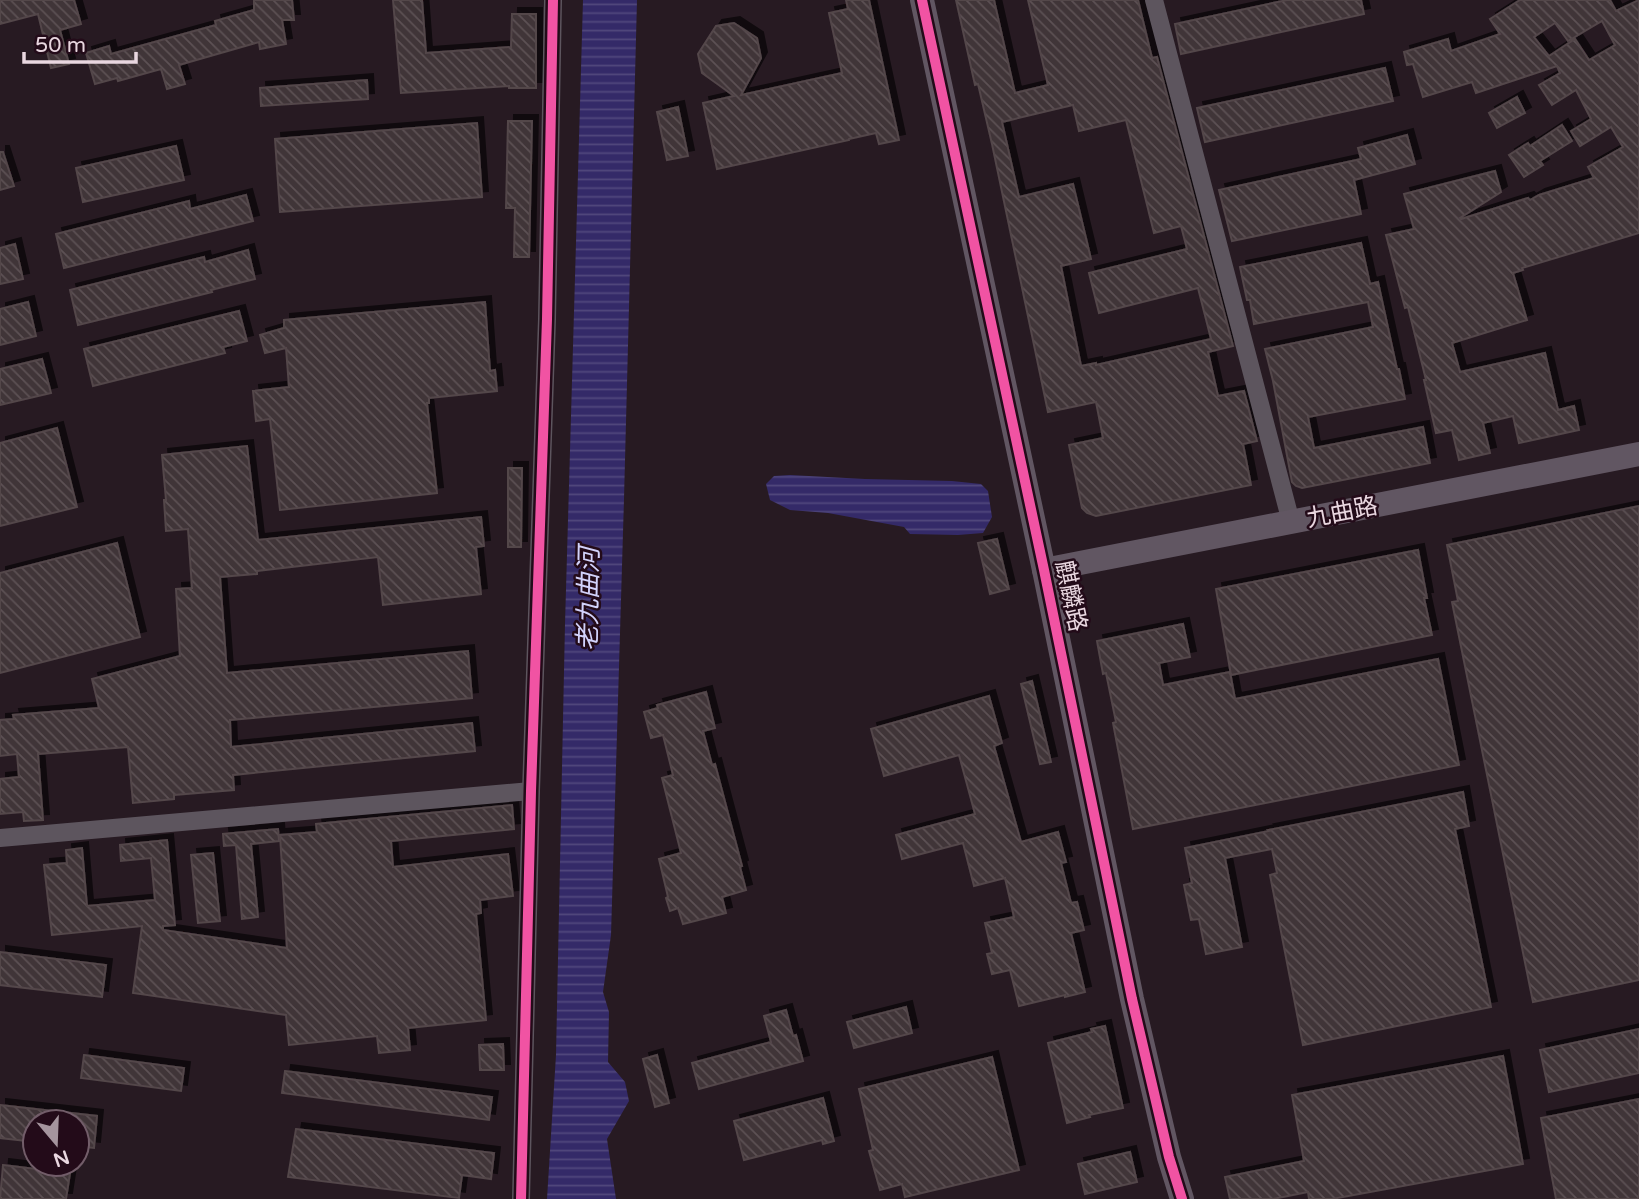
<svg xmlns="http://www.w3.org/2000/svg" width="1639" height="1199" viewBox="0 0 1639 1199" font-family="'Varela Round','Noto Sans SC',sans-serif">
  <defs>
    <pattern id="water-rules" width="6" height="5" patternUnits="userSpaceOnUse" patternTransform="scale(1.75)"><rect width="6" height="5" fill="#342a68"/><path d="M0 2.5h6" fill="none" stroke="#51487d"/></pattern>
    <pattern id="building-back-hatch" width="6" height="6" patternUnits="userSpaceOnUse" patternTransform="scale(1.75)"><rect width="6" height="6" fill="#403438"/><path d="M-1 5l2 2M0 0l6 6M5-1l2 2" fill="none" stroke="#5c5154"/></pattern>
    <filter id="shadow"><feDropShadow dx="6" dy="-6" stdDeviation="0" flood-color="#0009"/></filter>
  </defs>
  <rect width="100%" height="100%" fill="#271a22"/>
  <g fill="url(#water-rules)">
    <path d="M583,0H637L624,499L611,935L603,992L609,1012L608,1062L625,1082L629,1101L607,1139L616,1199H547L556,1055L565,624Z"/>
    <path d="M790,475L865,479L952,481L981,484L988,491L992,517L983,533L958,535L910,534L904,527L828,513L790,510L770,500L766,484L774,476Z"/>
  </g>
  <g fill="url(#building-back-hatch)" stroke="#53464a" stroke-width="2" fill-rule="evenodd" filter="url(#shadow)">
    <path d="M0,0H74L81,24L60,30L69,64L51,68L38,14L0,24Z"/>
    <path d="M254,0H292L294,20H282L286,44L260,49L259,42L179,65L185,84L167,89L161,69L118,81L117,78L95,84L86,53L109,46L111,54L216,25L215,21L254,10Z"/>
    <path d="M393,0H422L426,53L511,47L512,14H536V88H509V86L401,93Z"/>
    <path d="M846,0H869L899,140L879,144L876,133L849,139V140L717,169L703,103L734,96L702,73L698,54L716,26L734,23L757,38L761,58L741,95L842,73L829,13L848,9Z"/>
    <path d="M956,0H994L1015,93L1048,85L1028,0H1138L1152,58L1157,57L1233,346L1208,352L1218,396L1244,391L1257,441L1243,444L1251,485L1096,516L1087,513L1082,508L1069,445L1103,438L1096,402L1048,412L992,144L978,84L975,85ZM1073,105L1079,131L1126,120L1154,233L1181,226L1187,249L1089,273L1099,313L1198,288L1211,339L1096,365V363L1081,366L1061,266L1091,259L1073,184L1019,197L1002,122Z"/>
    <path d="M1287,0H1361L1364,14L1181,54L1175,24Z"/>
    <path d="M1520,0H1610L1616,11L1639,0V233L1522,268L1523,270L1513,273L1527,320L1452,343L1460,372L1545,353L1558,410L1574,406L1579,430L1519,443L1513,416L1483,423L1490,453L1459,460L1452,430L1436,433L1424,380H1426L1408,307L1405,308L1386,235L1414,229L1404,194L1495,171L1501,192L1460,218L1461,219L1528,198L1530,200L1539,195L1594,178L1588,167L1623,147L1611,127L1580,146L1571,131L1591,119L1576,90L1552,105L1539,85L1560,73L1557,66L1476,93L1472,82L1423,97L1413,64L1407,65L1404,52L1448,39L1451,51L1500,34L1490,19ZM1602,21L1615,45L1589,60L1575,39L1549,56L1534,37L1555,23L1568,41Z"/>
    <path d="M1385,68L1393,101L1205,142L1197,108Z"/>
    <path d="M367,80L368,99L261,106L260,88Z"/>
    <path d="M1517,97L1525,113L1497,128L1489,113Z"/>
    <path d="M678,107L688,156L667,160L657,112Z"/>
    <path d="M508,121H532L529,257H514L515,208H506Z"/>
    <path d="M477,123L482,197L280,212L275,139Z"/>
    <path d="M1562,125L1572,141L1540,161L1543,165L1524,177L1509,155L1528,143L1530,146Z"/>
    <path d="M1407,135L1415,164L1354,180L1361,214L1232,241L1219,190L1361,159L1358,148Z"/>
    <path d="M176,146L184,180L83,202L76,168Z"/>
    <path d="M0,152H3L14,186L0,190Z"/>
    <path d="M246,195L253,221L64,268L56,234L189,201L190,209Z"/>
    <path d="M1361,243L1370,284L1378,282L1397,369H1399L1405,399L1308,417L1314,448L1423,427L1430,463L1302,488L1296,486L1292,482L1273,381L1265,349L1373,327L1368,302L1254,324L1250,300H1247L1240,267Z"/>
    <path d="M15,244L23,279L0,284V248Z"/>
    <path d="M248,250L255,279L211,290L212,292L78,325L70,290L204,257L205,262Z"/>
    <path d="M28,302L36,336L0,345V309Z"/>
    <path d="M485,302L490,371L495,370L497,391L429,398V403H427L437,493L280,510L270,419L256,421L253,391L289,387L286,348L265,353L260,335L284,328V320Z"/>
    <path d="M239,311L247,341L223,347L225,353L93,386L84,349Z"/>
    <path d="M42,359L51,393L0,405V369Z"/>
    <path d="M57,428L77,507L0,526V443Z"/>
    <path d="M247,446L258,540L481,517L484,546L476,547L481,594L383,605L378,557L257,571V574L220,577L227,673L468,651L472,698L230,720L231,747L472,723L475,751L233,775L234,790L174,795V799L133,803L128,747L38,754L43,820L24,821L23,812L0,814V779L19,777L17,754L0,756V720L14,719L13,715L99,708L92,679L180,656L176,589L192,588L188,529L166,531L164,500H166L162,455Z"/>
    <path d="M508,468H522L521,547H508Z"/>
    <path d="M1639,506V980L1533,1002L1452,602L1458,601L1447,545Z"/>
    <path d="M997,539L1009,589L990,594L978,543Z"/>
    <path d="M117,543L140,637L0,673V573Z"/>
    <path d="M1418,550L1427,598H1424L1432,635L1231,675L1216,589Z"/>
    <path d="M1183,624L1190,657L1159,663L1163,685L1230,672L1235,699L1438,659L1459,765L1133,829L1113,723L1116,722L1106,673L1103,674L1097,641Z"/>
    <path d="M1032,681L1051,762L1040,764L1021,684Z"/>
    <path d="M706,692L715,728L703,731L712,765L715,764L742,866L740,867L746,890L722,897L726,913L683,924L678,908L670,911L666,898L668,897L659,859L681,853L662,778L673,775L663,735L651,738L644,712L658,708L657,705Z"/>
    <path d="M989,696L1002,743L994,746L1021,842L1058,832L1066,862L1061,863L1071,903L1077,902L1084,930L1071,933L1085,992L1065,997V995L1019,1006L1010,970L992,974L987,954L992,953L985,923L1014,917L1005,878L974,886L963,843L902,859L896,835L975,814L959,755L884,776L871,729Z"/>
    <path d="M1463,792L1469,826L1455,829L1491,1007L1303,1045L1270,875L1277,873L1272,849L1225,858L1242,947L1206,954L1199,919L1191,920L1184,885L1192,883L1185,848L1269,831L1268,830Z"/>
    <path d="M512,805L514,829L391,841L393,867L508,854L513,896L480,900L481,913L476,914L486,1020L408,1028L410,1050L379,1053L377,1036L289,1045L286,1015L133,993L142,926L52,935L44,865L67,863L66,850L82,848L87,906L155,900L151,858L121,861L120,845L167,840L175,925L163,926V930L287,948L280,835L317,832L316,824Z"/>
    <path d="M278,829L279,841L251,844L258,917L242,919L236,845L224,846L223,834Z"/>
    <path d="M213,853L220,921L198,923L191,855Z"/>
    <path d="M0,952L106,965L102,997L0,985Z"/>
    <path d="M906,1007L912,1033L854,1048L847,1022Z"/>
    <path d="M786,1010L793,1036L796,1035L803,1061L699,1089L692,1063L771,1042L764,1016Z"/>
    <path d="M1105,1026L1123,1108L1089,1115L1090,1117L1067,1123L1048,1043L1092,1032L1091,1029Z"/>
    <path d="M1639,1029V1073L1549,1092L1540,1050Z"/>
    <path d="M503,1044L504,1070H480L479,1045Z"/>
    <path d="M84,1055L184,1068L181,1091L81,1078Z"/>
    <path d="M657,1055L669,1103L655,1107L643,1059Z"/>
    <path d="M1503,1056L1523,1164L1332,1199H1309L1308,1192L1273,1199H1230L1225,1177L1304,1161L1292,1095Z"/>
    <path d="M992,1057L1019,1170L905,1197L902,1184L880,1190L869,1151L873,1150L859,1089Z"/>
    <path d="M285,1071L492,1097L489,1120L282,1093Z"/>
    <path d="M823,1098L834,1141L823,1144L822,1140L744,1160L734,1121Z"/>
    <path d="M1639,1099V1199H1556L1541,1118Z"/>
    <path d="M0,1105L97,1116L94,1148L77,1146V1122H35V1142L0,1138Z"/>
    <path d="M296,1129L494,1153L491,1179L462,1175L459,1198L288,1177Z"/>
    <path d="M1130,1152L1137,1182L1085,1194L1078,1164Z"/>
    <path d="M3,1165L70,1173L66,1199H0Z"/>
  </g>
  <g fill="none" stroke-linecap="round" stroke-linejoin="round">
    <g stroke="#5d555e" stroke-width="18">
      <path d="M1154,0L1291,522"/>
      <path d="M0,838L531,791"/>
      <path d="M521,1199L531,791L547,319L553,0"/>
    </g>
    <g stroke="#615662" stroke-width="24">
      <path d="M922,0L1044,570L1132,999L1169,1157L1182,1199"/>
      <path d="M1044,570L1639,454"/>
    </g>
    <defs>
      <g id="cycleway">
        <path d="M922,0L1044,570L1132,999L1169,1157L1182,1199"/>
        <path d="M521,1199L531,791L547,319L553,0"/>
      </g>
    </defs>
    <use href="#cycleway" stroke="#230b19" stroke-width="15"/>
    <use href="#cycleway" stroke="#f153a3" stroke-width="10"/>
  </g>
  <g text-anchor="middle" stroke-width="5" stroke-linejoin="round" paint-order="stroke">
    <g font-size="24" fill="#e9d7e0" stroke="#230b19">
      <text transform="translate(1342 512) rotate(-11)" y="8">九曲路</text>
      <text transform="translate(1071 596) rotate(78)" y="8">麒麟路</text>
    </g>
    <g font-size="26" font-style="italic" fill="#d2d2fb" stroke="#230b19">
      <text transform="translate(588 599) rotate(-89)" y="9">老九曲河</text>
    </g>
  </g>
  <g transform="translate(56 1143) rotate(161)"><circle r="33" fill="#230b19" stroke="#725d69" stroke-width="2"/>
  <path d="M0-5L12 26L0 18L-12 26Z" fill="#a5959e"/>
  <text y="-10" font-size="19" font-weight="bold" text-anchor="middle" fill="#e9d7e0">N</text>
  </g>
  <path d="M24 52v10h112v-10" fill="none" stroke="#e9d7e0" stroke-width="3.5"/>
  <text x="35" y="52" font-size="21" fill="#e9d7e0" stroke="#230b19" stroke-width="5" paint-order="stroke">50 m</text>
</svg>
